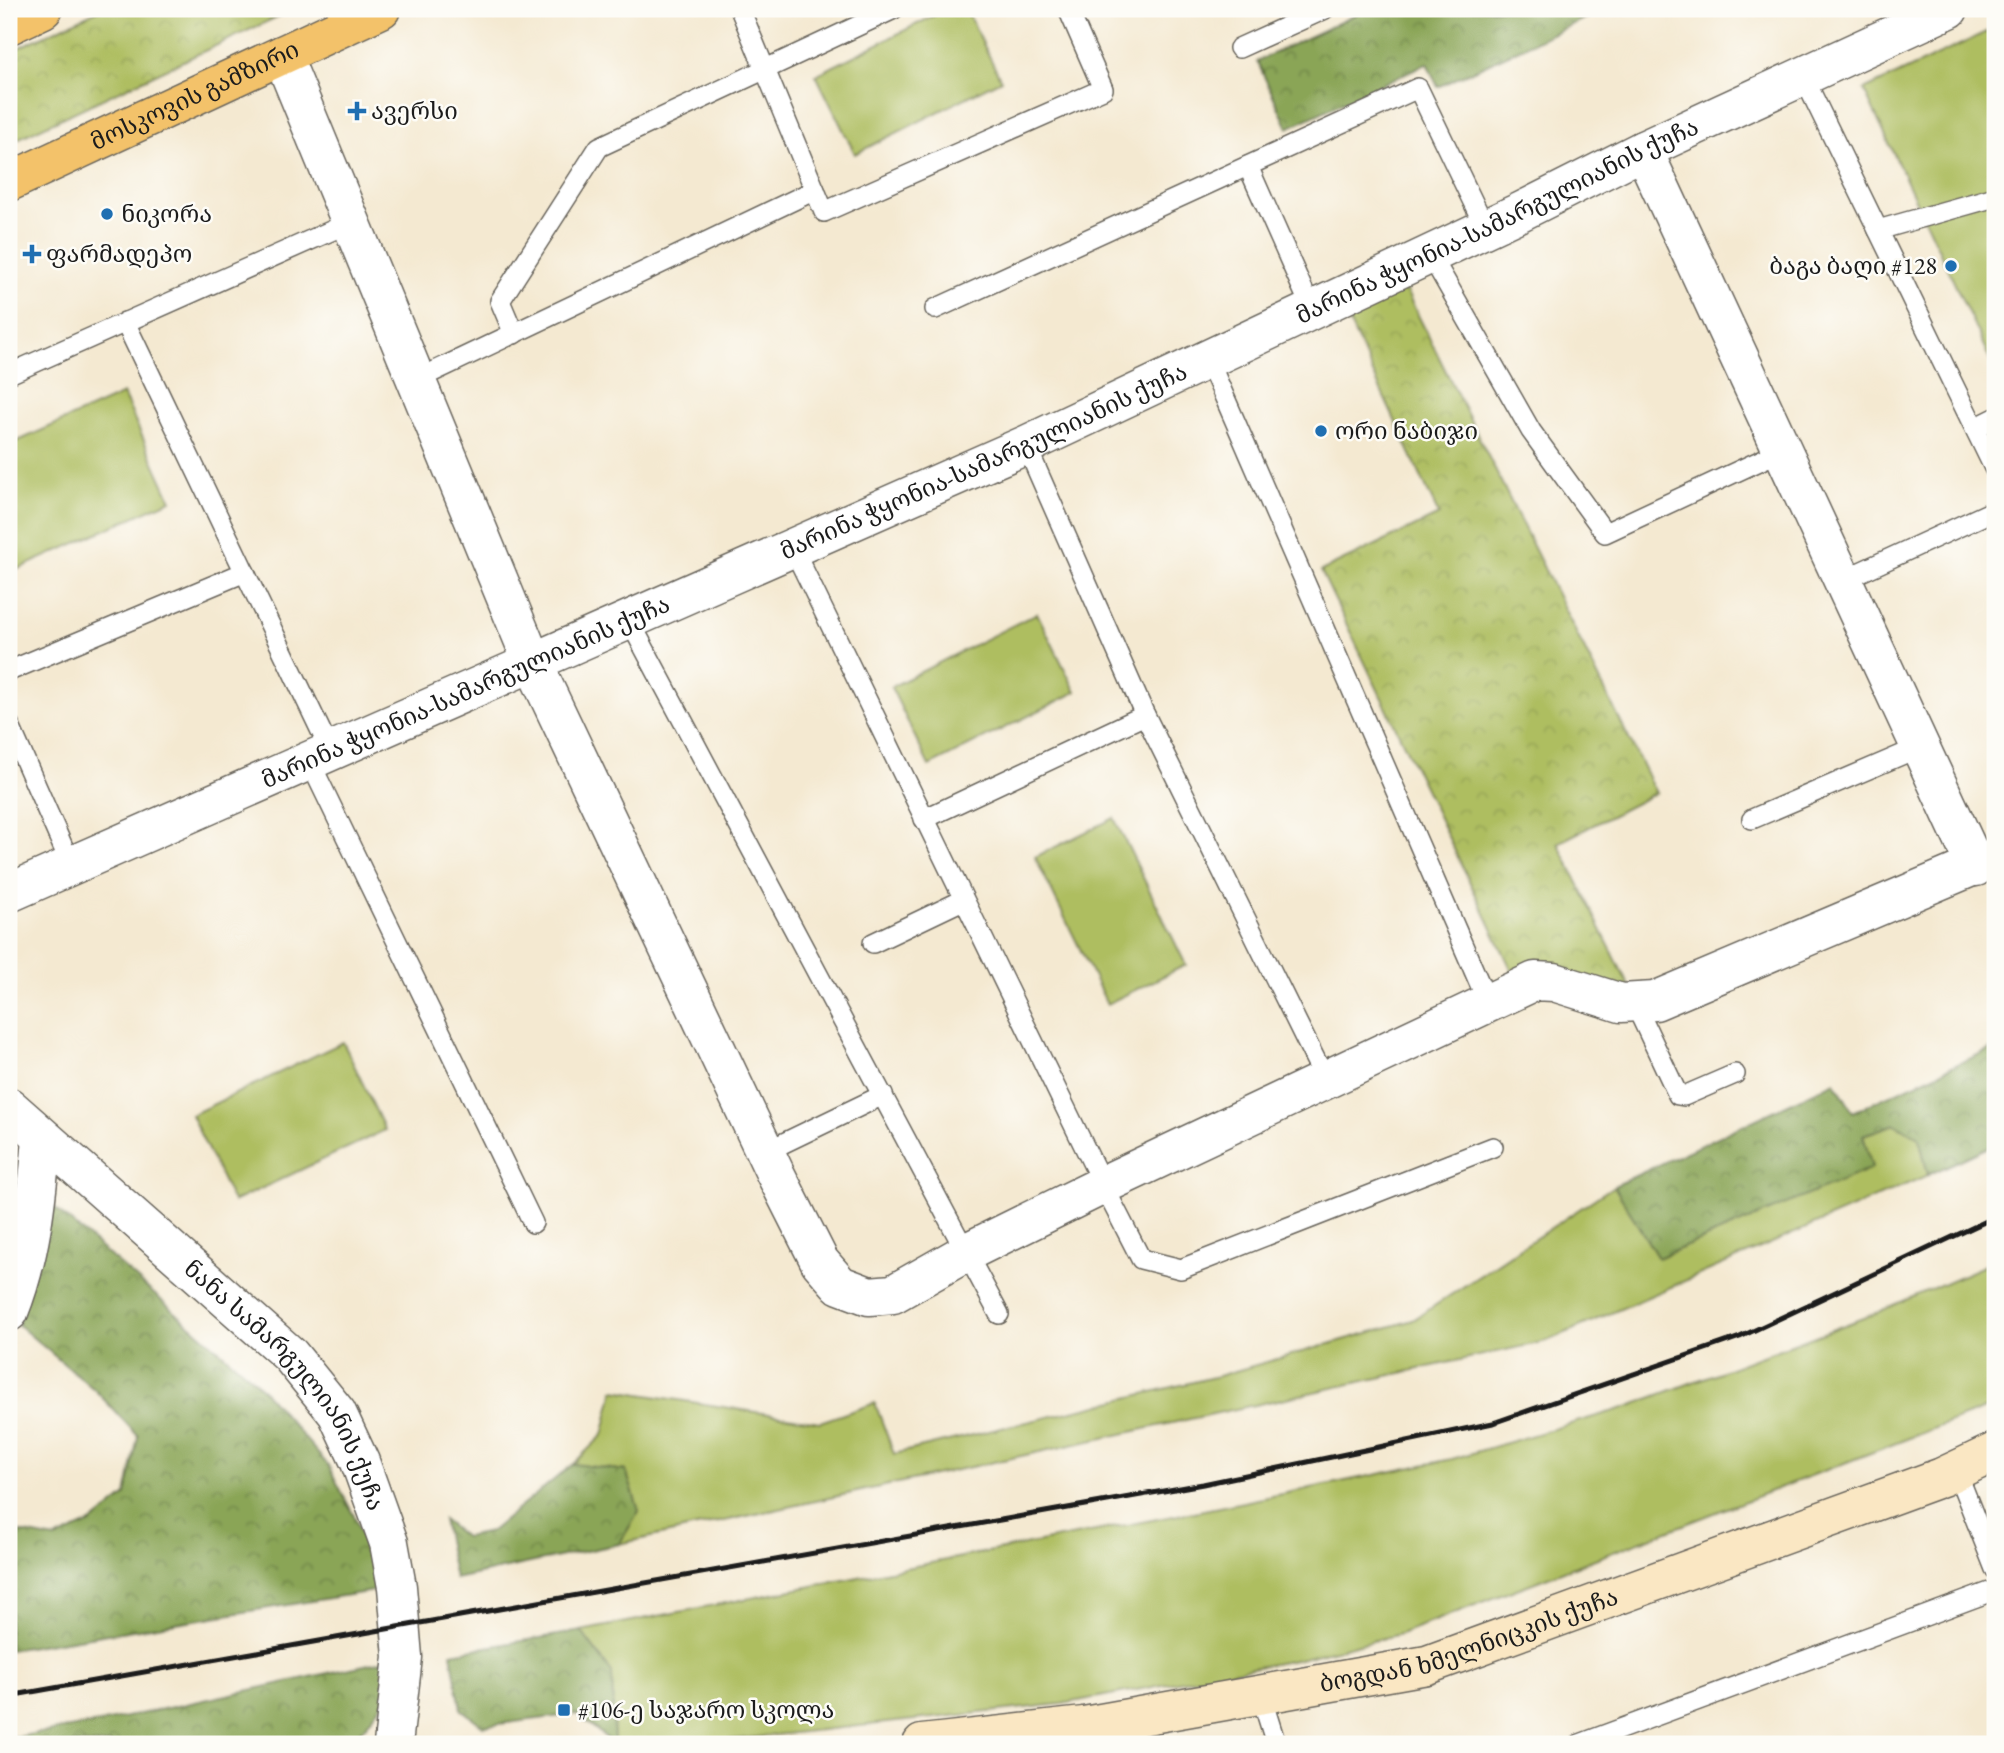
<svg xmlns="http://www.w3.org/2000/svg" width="2004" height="1753" viewBox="0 0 2004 1753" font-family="'EB Garamond','Noto Serif Georgian',serif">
  <defs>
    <pattern id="forest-crowns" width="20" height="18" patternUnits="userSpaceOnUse" patternTransform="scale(1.75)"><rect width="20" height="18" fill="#8aa557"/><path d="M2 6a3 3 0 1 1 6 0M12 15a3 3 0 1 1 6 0" fill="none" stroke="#708647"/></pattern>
    <pattern id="park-crowns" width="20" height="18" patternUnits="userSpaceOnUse" patternTransform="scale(1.75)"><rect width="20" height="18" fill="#aebe61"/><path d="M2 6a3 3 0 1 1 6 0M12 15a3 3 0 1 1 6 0" fill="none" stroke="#95a354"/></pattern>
  </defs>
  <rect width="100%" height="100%" fill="#fdfcf7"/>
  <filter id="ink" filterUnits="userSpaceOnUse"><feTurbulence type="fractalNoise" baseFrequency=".0143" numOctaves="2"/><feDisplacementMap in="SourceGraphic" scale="14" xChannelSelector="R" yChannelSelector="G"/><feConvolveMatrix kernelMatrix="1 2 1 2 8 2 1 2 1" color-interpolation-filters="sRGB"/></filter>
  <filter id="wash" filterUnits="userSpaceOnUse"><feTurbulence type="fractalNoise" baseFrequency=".00686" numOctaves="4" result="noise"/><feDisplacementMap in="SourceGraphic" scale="28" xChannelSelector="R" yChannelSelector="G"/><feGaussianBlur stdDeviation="1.57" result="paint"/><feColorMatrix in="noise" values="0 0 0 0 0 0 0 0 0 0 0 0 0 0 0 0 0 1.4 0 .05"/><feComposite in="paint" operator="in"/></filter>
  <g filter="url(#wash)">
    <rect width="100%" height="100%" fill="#f4e9d1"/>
    <g fill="#aebe61" stroke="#656d3e" stroke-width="2">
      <path d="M947,9H966L1001,80L855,154L816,75Z"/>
      <path d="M1995,28V370L1864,90Z"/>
      <path d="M123,394L171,500L16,570L9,553V445Z"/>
      <path d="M1037,613L1076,692L929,766L891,687Z"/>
      <path d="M1114,818L1186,965L1107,1004L1035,857Z"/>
      <path d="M343,1042L385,1130L233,1202L191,1115Z"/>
      <path d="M1895,1124L1919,1137L1928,1175L1547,1341L619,1544L639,1511L626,1471L573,1464L603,1435L614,1390L820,1422L875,1403L894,1454L1218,1376L1413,1320L1614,1186L1658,1258L1872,1167L1863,1135Z"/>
      <path d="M1995,1261V1405L1400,1634L1295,1660L1062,1704L701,1743L614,1744L612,1673L581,1631L1214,1508L1452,1459L1624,1408L1871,1315Z"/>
    </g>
    <g fill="url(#forest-crowns)" stroke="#53603a" stroke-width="2">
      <path d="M1368,9H1605L1438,87L1427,63L1288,128L1257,61Z"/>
      <path d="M1995,1047V1144L1928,1175L1919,1137L1895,1124L1863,1135L1872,1168L1658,1258L1614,1186L1835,1082L1853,1112Z"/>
      <path d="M51,1205L256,1382L328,1465L356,1520L380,1590L9,1650V1530L55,1539L91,1523L126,1495L138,1436L96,1391L18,1325Z"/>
      <path d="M573,1464L626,1471L639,1511L619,1544L455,1579L443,1520L465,1537L490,1532Z"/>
      <path d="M581,1631L612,1673L614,1744L577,1714L483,1726L461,1709L451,1653Z"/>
      <path d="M392,1659C394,1700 375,1715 349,1744H9V1738L99,1723Z"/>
    </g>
    <g fill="url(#park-crowns)" stroke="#656d3e" stroke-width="2">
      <path d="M101,9H294L9,143V52Z"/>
      <path d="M1400,279L1656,793L1558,843L1631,990L1517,981L1321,571L1439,515L1343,309Z"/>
    </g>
  </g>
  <g filter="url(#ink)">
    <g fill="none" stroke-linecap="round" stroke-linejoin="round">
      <defs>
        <g id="service">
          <path d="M740,9L824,212L1103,89L1068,9"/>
          <path d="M1239,48L1325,9"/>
          <path d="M1803,76L1995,470"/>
          <path d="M1248,166L1312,310"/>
          <path d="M1878,230L1995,197"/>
          <path d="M1430,254L1531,431L1605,533L1783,450"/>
          <path d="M935,309L1418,88L1486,229"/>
          <path d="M125,322L330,750"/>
          <path d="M514,334L500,301L599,147L894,9"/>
          <path d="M1208,359L1488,1003"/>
          <path d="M9,374L351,222"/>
          <path d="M416,380L815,190"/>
          <path d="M1975,428L1995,418"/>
          <path d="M1026,445L1145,715L1326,1081"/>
          <path d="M792,546L1103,1185L1141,1259L1181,1269L1493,1147"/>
          <path d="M1843,580L1995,510"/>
          <path d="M628,618L999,1314"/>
          <path d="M9,671L245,572"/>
          <path d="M9,724L71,865"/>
          <path d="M309,760L533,1223"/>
          <path d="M924,819L1145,715"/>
          <path d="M1752,819L1920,747"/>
          <path d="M873,943L963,900"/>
          <path d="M1634,1002L1678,1095L1684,1096L1735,1074"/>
          <path d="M765,1152L883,1095"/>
          <path d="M1956,1470L1995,1569"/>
          <path d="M1261,1696L1276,1744"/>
          <path d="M1580,1744L1995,1590"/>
        </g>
        <g id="minor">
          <path d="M282,55L532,661L775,1173L820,1262L840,1285L869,1296L893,1294L967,1252L1103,1185L1535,981L1554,982L1621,1003L1655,1001L1995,857"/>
          <path d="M1643,150L1976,867"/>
          <path id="s1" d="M9,893L1026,445L1520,212L1643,150L1949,9"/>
          <path d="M9,1312C31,1257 37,1198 42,1138"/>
        </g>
        <g id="tertiary">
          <path id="s2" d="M9,1107L290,1355L337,1413L360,1462L389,1543L397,1587L403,1657L393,1744"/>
        </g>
        <g id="secondary">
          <path id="s3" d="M922,1744L1084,1726L1427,1665L1942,1477L1995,1452"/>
        </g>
        <g id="primary">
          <path d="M9,25L43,9"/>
          <path id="s4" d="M9,182L381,9"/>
        </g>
      </defs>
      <use href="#service" stroke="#68645b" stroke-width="22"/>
      <use href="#minor" stroke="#68645b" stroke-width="41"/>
      <use href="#tertiary" stroke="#68645b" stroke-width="41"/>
      <use href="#secondary" stroke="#68645b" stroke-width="41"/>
      <use href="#primary" stroke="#68645b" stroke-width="41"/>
      <use href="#service" stroke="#fff" stroke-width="19"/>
      <use href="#minor" stroke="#fff" stroke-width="38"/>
      <use href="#tertiary" stroke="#fff" stroke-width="38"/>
      <use href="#secondary" stroke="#fae7c3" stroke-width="38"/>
      <use href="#primary" stroke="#f3c26a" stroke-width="38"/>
      <path stroke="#1c1c1c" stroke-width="5" d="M9,1696L1203,1484L1493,1423L1740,1337L1995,1217"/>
    </g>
  </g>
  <g fill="#1f6fb2" stroke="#fdfcf7" stroke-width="2.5">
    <path d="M353.5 100.5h7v7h7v7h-7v7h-7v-7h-7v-7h7z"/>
    <circle cx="107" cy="214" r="7"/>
    <path d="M28.5 243.5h7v7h7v7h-7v7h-7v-7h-7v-7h7z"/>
    <circle cx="1951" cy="266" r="7"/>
    <circle cx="1321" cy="431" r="7"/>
    <rect x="557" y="1703" width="14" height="14" rx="3.5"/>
  </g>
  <g text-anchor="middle" stroke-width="5" stroke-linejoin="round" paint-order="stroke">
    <g font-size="24" fill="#1c1c1c" stroke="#fdfcf7">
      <text dy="8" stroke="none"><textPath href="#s4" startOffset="205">მოსკოვის გამზირი</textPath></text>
      <text dy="8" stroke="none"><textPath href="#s1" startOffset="1633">მარინა ჭყონია-სამარგულიანის ქუჩა</textPath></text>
      <text dy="8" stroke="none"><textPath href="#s1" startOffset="1066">მარინა ჭყონია-სამარგულიანის ქუჩა</textPath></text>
      <text dy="8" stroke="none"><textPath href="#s1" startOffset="499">მარინა ჭყონია-სამარგულიანის ქუჩა</textPath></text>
      <text dy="8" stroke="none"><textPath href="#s2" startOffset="396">ნანა სამარგულიანის ქუჩა</textPath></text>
      <text dy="8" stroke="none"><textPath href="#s3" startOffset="558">ბოგდან ხმელნიცკის ქუჩა</textPath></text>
    </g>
    <g font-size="24" fill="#1c1c1c" stroke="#fdfcf7" text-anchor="start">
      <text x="371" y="119">ავერსი</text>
      <text x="121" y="222">ნიკორა</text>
      <text x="46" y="262">ფარმადეპო</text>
      <text x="1937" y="274" text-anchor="end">ბაგა ბაღი #128</text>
      <text x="1335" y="439">ორი ნაბიჯი</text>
      <text x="578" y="1718">#106-ე საჯარო სკოლა</text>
    </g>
  </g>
  <rect width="2004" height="1753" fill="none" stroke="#fdfcf7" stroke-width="35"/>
</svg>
